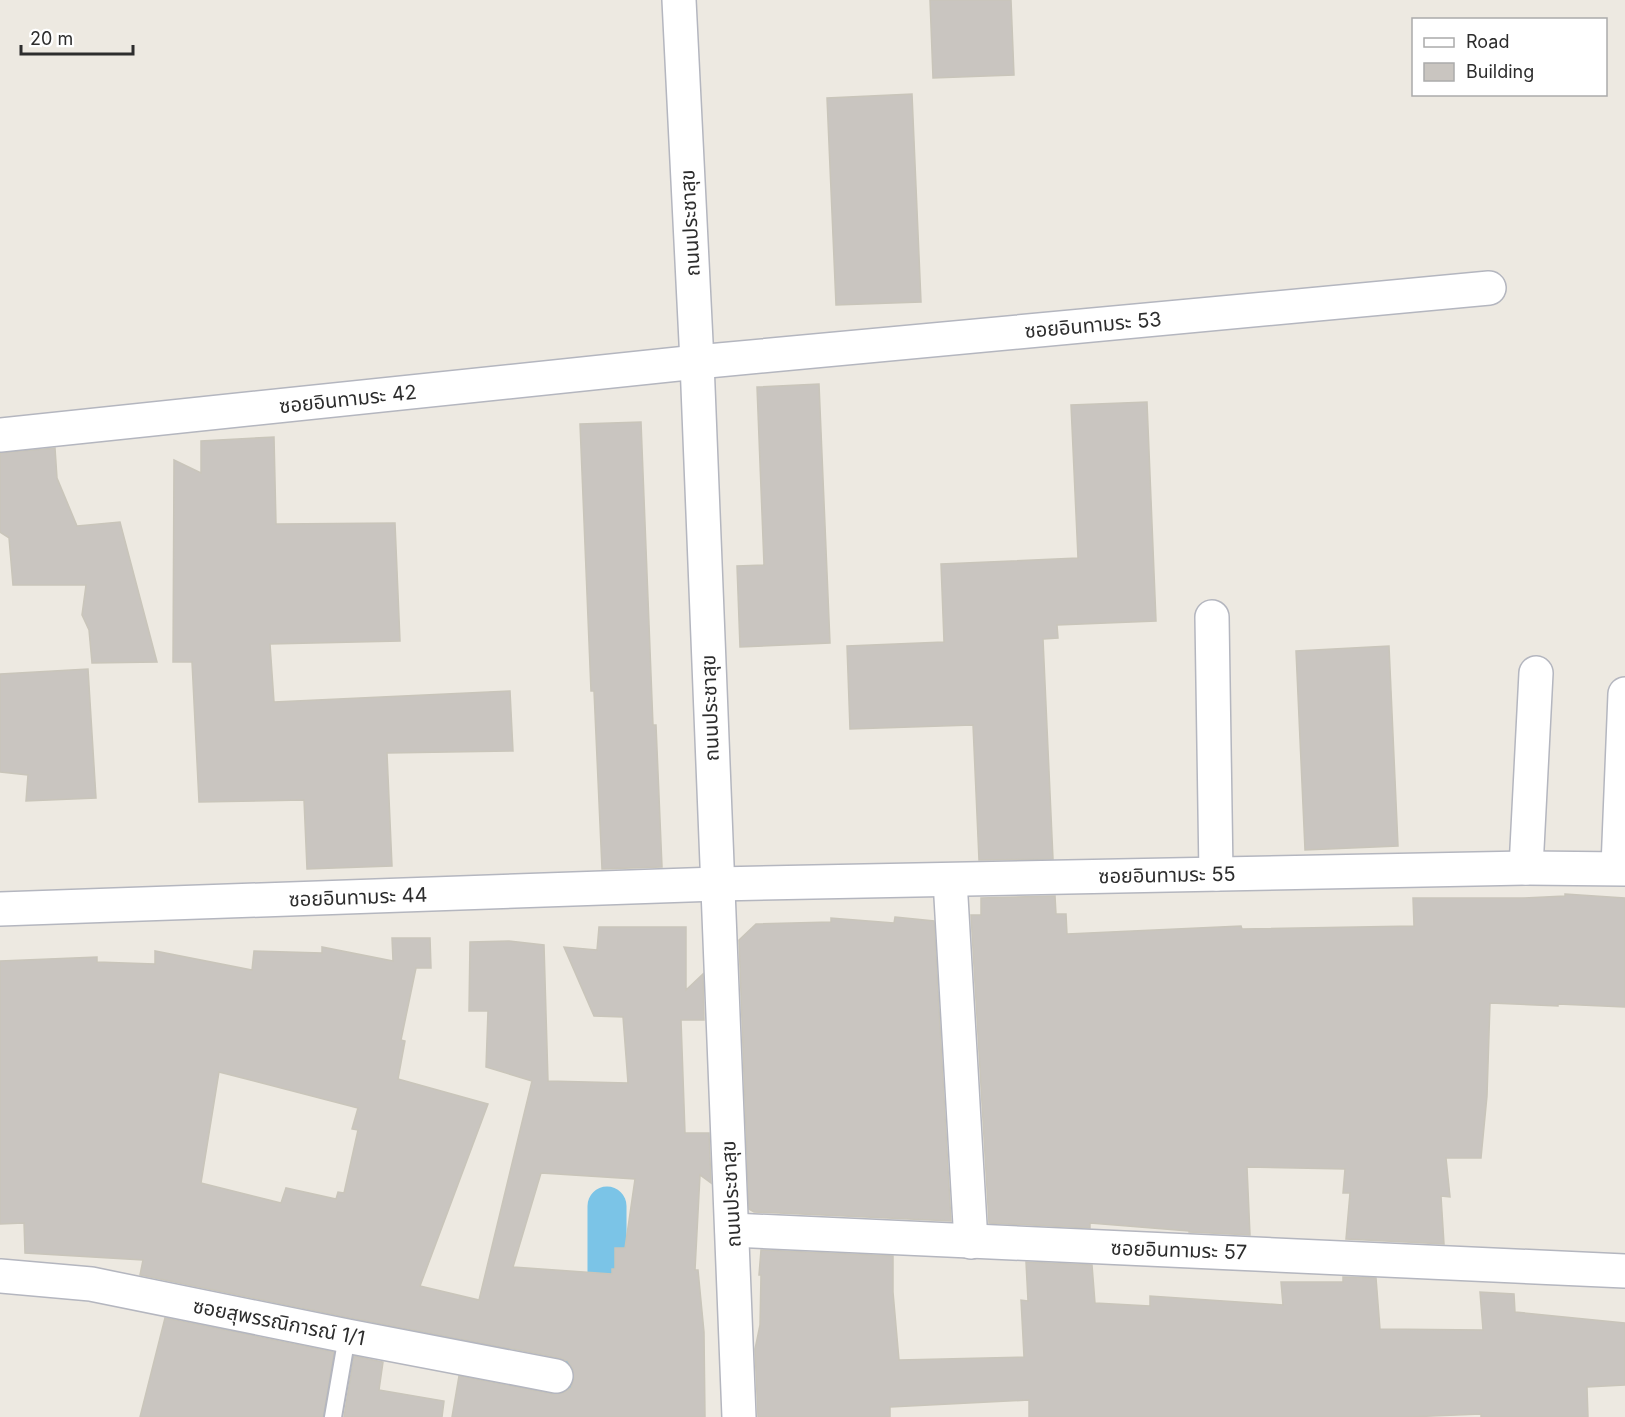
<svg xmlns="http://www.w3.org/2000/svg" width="1625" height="1417" viewBox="0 0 1625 1417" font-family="Inter,'Noto Sans Thai',sans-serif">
  <rect width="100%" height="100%" fill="#ede9e1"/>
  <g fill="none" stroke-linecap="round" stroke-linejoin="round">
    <path stroke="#7bc4e7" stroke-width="39" d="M567,1417L584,1368L607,1291V1206"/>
  </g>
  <g fill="#c9c5c0" stroke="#c9c5ba" stroke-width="1.5" fill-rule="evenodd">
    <path d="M930,0H1011L1014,75L933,78Z"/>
    <path d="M912,94L921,302L836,305L827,98Z"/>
    <path d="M819,384L830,643L740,647L737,566L764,565L757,387Z"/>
    <path d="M1147,402L1156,621L1057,625L1058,638L1043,639L1053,859L979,860L973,725L850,729L847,646L944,642L941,564L1078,558L1071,405Z"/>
    <path d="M641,422L653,725H656L662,867L602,869L594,691H591L580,424Z"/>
    <path d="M274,437L276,524L395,523L400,641L270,644L274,702L510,691L513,751L387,753L392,866L307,869L304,800L199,802L192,662H173L174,460L201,473V441Z"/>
    <path d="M55,448L57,478L77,526L120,522L157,662L92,663L89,630L82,615L86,585H13L9,538L0,532V453Z"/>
    <path d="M1389,646L1398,846L1305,850L1296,651Z"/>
    <path d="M88,669L96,798L26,801L28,775L0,772V674Z"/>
    <path d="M1565,894L1625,898V1007L1558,1004V1006L1490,1003L1487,1096L1481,1158H1446L1450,1197L1441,1196L1444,1244L1346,1239L1350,1193H1343L1345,1169L1247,1167L1250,1235L1189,1232V1231L1090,1223V1228L989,1223L971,915H981V898L1055,896L1056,914H1066L1067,934L1241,926L1242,929L1414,926L1413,898H1522L1565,896Z"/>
    <path d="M895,917L934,921L951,1221L754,1212L749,1209L739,940L756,924L831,922V918L894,923Z"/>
    <path d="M599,927H686V990L703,974L704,1020H681L685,1133H709L711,1183L700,1175L695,1270H698L704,1332L705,1417H452L459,1376L553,1394L563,1393L571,1388L574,1379L573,1369L568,1361L560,1358L351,1318L140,1275L143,1260L25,1253L24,1223L0,1224V961L97,957V962L155,964V951L252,970L254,951L322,953V947L393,961L392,938H430L431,968H416L401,1040L405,1041L398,1079L488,1104L420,1286L479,1300L532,1081L486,1067L488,1011H469L470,942L509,941L544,945L548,1081L628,1083L623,1017L594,1016L564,947L597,950ZM219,1072L358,1108L352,1129L358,1130L344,1193L338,1192L336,1199L286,1188L281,1203L201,1183ZM541,1173L635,1179L625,1248H615V1269H612V1274L513,1267Z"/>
    <path d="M761,1250L893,1256V1292L899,1360L1024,1357L1021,1300L1028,1301L1026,1262L1092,1265L1095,1303L1150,1306V1296L1283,1305L1281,1282H1343V1277L1376,1278L1380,1329L1483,1330L1480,1292L1514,1294L1515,1312L1625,1323V1385L1587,1387L1588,1417H1481V1414L1408,1417H1029V1400L890,1407V1417H758L755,1349L760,1325L761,1275H759Z"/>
    <path d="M165,1318L334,1352L323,1417H140Z"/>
    <path d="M354,1356L383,1362L379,1390L444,1401L442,1417H344Z"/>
  </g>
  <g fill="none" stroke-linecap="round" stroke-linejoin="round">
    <defs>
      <path id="service" d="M333,1417L347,1336"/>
      <g id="minor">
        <path d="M0,435L697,362L1489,288"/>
        <path d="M1212,617L1216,874"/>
        <path d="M1618,867L1625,694"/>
        <path d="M1526,868L1536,673"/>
        <path d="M950,880L971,1242"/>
        <path d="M0,909L717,884L1526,868L1625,869"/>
        <path d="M732,1230L1625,1271"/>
        <path d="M0,1276L91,1284L347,1336L556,1376"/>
      </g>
      <path id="tertiary" d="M679,0L697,362L739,1417"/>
    </defs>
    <use href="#service" stroke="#b4b6bf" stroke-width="20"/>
    <use href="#minor" stroke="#b4b6bf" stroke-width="36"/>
    <use href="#tertiary" stroke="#b4b6bf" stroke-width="36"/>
    <use href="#service" stroke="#fff" stroke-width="16"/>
    <use href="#minor" stroke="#fff" stroke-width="33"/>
    <use href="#tertiary" stroke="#fff" stroke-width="33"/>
  </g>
  <g text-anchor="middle" stroke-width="5" stroke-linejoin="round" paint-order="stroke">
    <g font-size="20" fill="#2d2d2d" stroke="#fff">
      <text transform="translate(690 223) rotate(-93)" y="7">ถนนประชาสุข</text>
      <text transform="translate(1093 325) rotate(-5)" y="7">ซอยอินทามระ 53</text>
      <text transform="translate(348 399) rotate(-6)" y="7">ซอยอินทามระ 42</text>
      <text transform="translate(710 708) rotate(-92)" y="7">ถนนประชาสุข</text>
      <text transform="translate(1167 875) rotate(-1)" y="7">ซอยอินทามระ 55</text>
      <text transform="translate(358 897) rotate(-2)" y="7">ซอยอินทามระ 44</text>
      <text transform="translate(731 1194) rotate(-93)" y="7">ถนนประชาสุข</text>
      <text transform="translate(1179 1250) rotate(2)" y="7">ซอยอินทามระ 57</text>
      <text transform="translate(279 1322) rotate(11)" y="7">ซอยสุพรรณิการณ์ 1/1</text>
    </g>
  </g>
  <rect x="1412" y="18" width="195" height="78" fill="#ffffff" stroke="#ababab" stroke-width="1.5"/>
  <rect x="1424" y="38" width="30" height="9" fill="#ffffff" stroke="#ababab" stroke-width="1.5"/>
  <text x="1466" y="48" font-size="18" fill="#2d2d2d">Road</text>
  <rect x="1424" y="63" width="30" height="18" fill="#c9c5c0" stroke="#ababab" stroke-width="1.5"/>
  <text x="1466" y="78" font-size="18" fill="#2d2d2d">Building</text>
  <path d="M21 45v9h112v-9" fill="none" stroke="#2d2d2d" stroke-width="3"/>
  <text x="30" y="45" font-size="18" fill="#2d2d2d" stroke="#ffffff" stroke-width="4.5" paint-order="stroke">20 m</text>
</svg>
